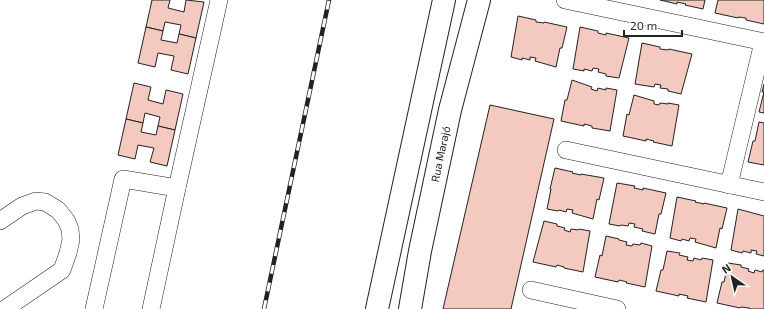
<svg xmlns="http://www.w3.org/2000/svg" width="764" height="309" viewBox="0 0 764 309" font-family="'Exo 2',sans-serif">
  <rect width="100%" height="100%" fill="#fff"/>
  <g fill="#f3c9c0" stroke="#222">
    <path d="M152,0H170L168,8L184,12L186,0L204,2L196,38L179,34L181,25L165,22L163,31L146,27Z"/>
    <path d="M660,0H705L703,9L685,5L686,4L677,2V4Z"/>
    <path d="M718,0H764V24L746,20V18L738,17V18L715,13Z"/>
    <path d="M518,16L536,20V22L544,23V22L567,27L562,48H560L556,67L535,61L536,58L530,57V60L522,58V60L511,57Z"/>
    <path d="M146,27L163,31L161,40L177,43L179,34L196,38L188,74L171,70L174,56L158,53L155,67L138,63Z"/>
    <path d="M580,27L598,31V33L606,35V33L629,38L619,78L606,76V74L598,72L599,69L593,68L592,71L584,69V71L573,69Z"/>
    <path d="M642,43L660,47V49L668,50L669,49L692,54L681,94L668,91V89L660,88L661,85L655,84L654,87L635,84Z"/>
    <path d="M572,80L592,87L591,89L597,91L598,88L606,90V88L617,90L610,131L592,128V126L584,124V126L561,121L565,100H567Z"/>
    <path d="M134,83L151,87L148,100L163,104L166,90L183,94L175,130L158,126L160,117L145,113L143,123L126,119Z"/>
    <path d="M764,84V113L759,112L764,92H762Z"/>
    <path d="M634,95L654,101V104L659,105L660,103L668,104V103L679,105L672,146L653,142L654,141L646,139V141L623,136L627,114L629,115Z"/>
    <path d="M490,105L554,119L511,309H443Z"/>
    <path d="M126,119L143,123L141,132L156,135L158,126L175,130L167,166L150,162L154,148L138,145L135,159L118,155Z"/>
    <path d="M759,122L764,123V165L748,162L753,141H755Z"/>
    <path d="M555,168L573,172L572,173L581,175V174L604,178L599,200L597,199L593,219L572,213L573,210L567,209L566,212L559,210L558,211L547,209L551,189H550Z"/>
    <path d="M617,183L635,186L634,188L643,190V188L666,193L661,214H659L655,234L642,231L643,229L634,227L635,224L629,223L628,226L621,225L620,226L609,224Z"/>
    <path d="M677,197L696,201L695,202L704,204V203L727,208L722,229L720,228L716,248L695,242L696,239L690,238L689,241L682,239L681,241L670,238Z"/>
    <path d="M738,209L764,216V256L756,254L757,251L751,250V253L743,251L742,253L731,250Z"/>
    <path d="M544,221L557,224V226L565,228L564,230L570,232L571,229L578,230L579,229L590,231L583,272L564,268V267L557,265L556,267L533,262Z"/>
    <path d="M606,236L619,239V240L627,242L626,245L632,246L633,244L640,245L641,243L652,246L645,287L626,283L627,282L619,280L618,282L595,277L600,255L602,256Z"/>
    <path d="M667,251L680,253L679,255L688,257L687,260L693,261L694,258L701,260L702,258L713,260L706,302L687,298L688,296L679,294V296L656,291L661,270H663Z"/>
    <path d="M728,263L741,265V267L749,269L748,271L754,273L755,270L762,272L763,270H764V309H749V308L741,307L740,308L717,303L722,282H724Z"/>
  </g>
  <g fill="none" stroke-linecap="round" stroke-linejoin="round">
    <defs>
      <g id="street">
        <path d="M565,0L764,42"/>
        <path d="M566,150L764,192"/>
        <path d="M729,185L763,42"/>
        <path d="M0,221L22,206L36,201L45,202L58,210L66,220L70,229L71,240L68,253L62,270L5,309"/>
        <path d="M531,290L617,309"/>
        <path d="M94,309L123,179L177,188"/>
        <path d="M151,309L177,188L219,0"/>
      </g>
      <g id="secondary">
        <path d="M377,309L444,0"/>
        <path id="s1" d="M410,309L420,251L450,110L479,0"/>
      </g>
    </defs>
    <use href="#street" stroke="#222" stroke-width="18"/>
    <use href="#secondary" stroke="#222" stroke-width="24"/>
    <use href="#street" stroke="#fff" stroke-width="17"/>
    <use href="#secondary" stroke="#fff" stroke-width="22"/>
    <defs>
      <path id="rail" d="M264,309L329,0"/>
    </defs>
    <use href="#rail" stroke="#222" stroke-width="4.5"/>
    <use href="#rail" stroke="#fff" stroke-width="3" stroke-dasharray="9" stroke-linecap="butt"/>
  </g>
  <g text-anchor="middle" stroke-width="3" stroke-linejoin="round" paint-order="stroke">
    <g font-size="11" fill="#222" stroke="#fff">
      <text dy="4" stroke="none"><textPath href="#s1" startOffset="158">Rua Marajó</textPath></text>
    </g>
  </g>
  <g transform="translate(732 277) rotate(326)" stroke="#ffffff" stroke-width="3" paint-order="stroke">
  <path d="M0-3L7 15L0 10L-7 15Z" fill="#222222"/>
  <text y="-6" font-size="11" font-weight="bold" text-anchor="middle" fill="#222222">N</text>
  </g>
  <path d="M624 30v6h58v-6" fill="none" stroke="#222222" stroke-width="2"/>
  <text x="630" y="30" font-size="12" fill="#222222" stroke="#ffffff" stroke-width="3" paint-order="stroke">20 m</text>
</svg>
